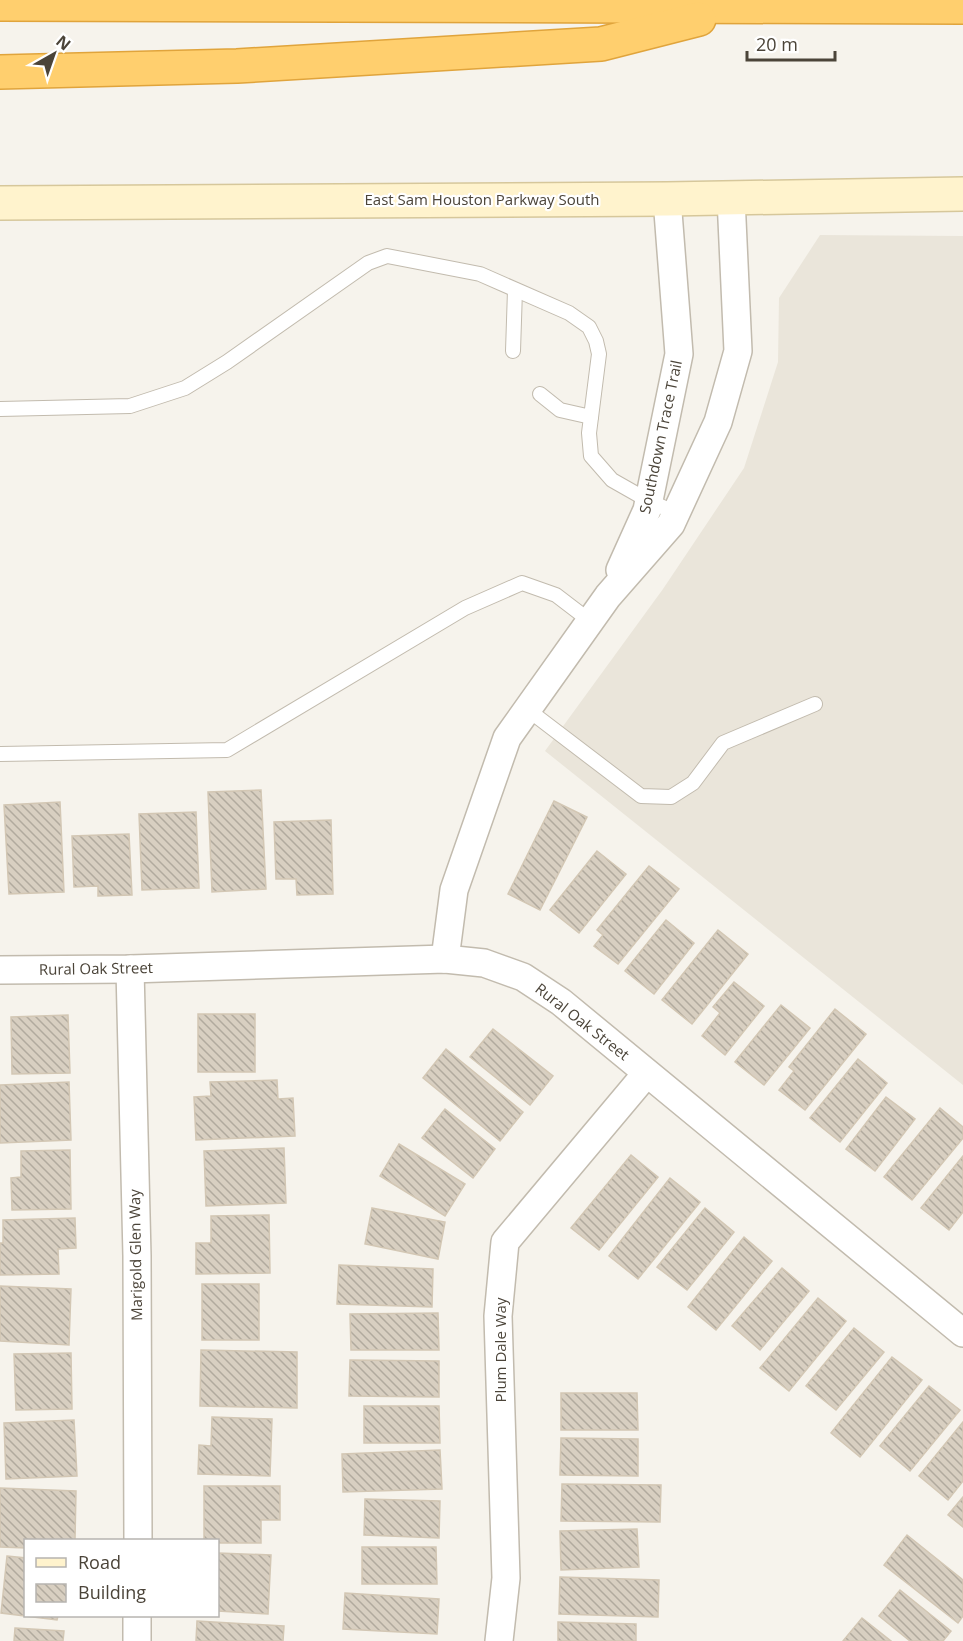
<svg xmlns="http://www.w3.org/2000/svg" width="963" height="1641" viewBox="0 0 963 1641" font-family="'Open Sans',sans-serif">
  <defs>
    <pattern id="building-back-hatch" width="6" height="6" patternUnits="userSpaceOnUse" patternTransform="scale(1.5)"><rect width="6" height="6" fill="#d8cfc1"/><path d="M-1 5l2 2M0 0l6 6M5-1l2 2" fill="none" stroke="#b1aa9e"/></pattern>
  </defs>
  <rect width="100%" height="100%" fill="#f6f3ec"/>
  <path fill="#eae5da" d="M820,235L963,236V1085L545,751L663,589L744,468L778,362L779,298Z"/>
  <g fill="url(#building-back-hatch)" stroke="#d3c7b4" stroke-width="1.5">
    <path d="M261,790L266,889L212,892L208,792Z"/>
    <path d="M554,801L587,817L540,910L508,894Z"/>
    <path d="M60,802L64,892L9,894L4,805Z"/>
    <path d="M196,812L199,888L142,890L139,814Z"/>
    <path d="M331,820L333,894L297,895L296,879H276L274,822Z"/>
    <path d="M129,834L132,895L98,896V886L74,887L72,836Z"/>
    <path d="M597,851L626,874L579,933L550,910Z"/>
    <path d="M649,866L679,889L618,964L594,946L603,935L597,930Z"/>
    <path d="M666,920L694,943L654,994L625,971Z"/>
    <path d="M718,930L748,954L692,1024L662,1000Z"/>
    <path d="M734,982L764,1006L725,1055L702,1036L720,1013L713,1007Z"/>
    <path d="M781,1005L810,1028L764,1085L735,1062Z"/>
    <path d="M835,1009L866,1034L805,1110L779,1090L794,1071L789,1067Z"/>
    <rect x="198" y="1014" width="57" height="58"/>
    <path d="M68,1015L70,1073L12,1074L11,1017Z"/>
    <path d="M493,1029L553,1076L530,1105L470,1057Z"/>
    <path d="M446,1049L523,1112L500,1141L423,1078Z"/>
    <path d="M858,1059L887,1083L840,1142L810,1118Z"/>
    <path d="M277,1080L278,1099L293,1098L295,1136L196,1140L194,1097L211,1096L210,1082Z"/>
    <path d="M69,1082L71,1140L0,1143V1085Z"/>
    <path d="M886,1097L915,1119L875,1171L846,1149Z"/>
    <path d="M940,1108L963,1127V1138L912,1200L884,1177Z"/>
    <path d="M445,1109L495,1149L473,1178L422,1138Z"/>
    <path d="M399,1144L465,1184L445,1216L380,1176Z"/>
    <path d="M284,1148L286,1203L206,1206L204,1151Z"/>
    <path d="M70,1150L71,1209L12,1210L11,1178L21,1177V1151Z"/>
    <path d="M631,1155L658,1177L599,1250L571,1228Z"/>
    <path d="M963,1156V1212L949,1230L921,1208Z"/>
    <path d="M670,1178L700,1202L638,1279L609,1256Z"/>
    <path d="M372,1208L445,1222L438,1259L365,1244Z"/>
    <path d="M705,1208L734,1232L687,1290L657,1267Z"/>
    <path d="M269,1215L270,1273L196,1274V1243H211V1216Z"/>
    <path d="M75,1218L76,1248L58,1249L59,1274L0,1275V1243H3V1220Z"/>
    <path d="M744,1237L772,1261L716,1330L688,1307Z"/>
    <path d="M339,1265L433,1269L432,1307L337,1304Z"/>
    <path d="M782,1268L809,1291L760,1350L732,1326Z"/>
    <rect x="202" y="1284" width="57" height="56"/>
    <path d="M0,1286L71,1289L69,1345L0,1341Z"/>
    <path d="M818,1298L846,1321L789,1391L760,1368Z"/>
    <path d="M438,1313L439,1350H351L350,1314Z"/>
    <path d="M854,1328L884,1352L836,1410L806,1386Z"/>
    <path d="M201,1350L297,1352V1408L200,1406Z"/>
    <path d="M71,1353L72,1409L16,1410L14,1354Z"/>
    <path d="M892,1357L922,1380L860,1457L831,1433Z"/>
    <path d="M350,1360L439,1361V1397L349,1396Z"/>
    <path d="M929,1386L960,1410L910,1471L880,1446Z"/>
    <path d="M561,1393H637L638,1430H561Z"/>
    <path d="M364,1406H439L440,1443H364Z"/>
    <path d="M212,1417L272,1419L270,1476L198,1474L199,1445L211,1446Z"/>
    <path d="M74,1420L77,1476L6,1479L4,1423Z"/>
    <path d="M963,1422V1481L948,1500L919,1476Z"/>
    <path d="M561,1438L638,1439V1476L560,1475Z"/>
    <path d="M440,1450L442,1489L343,1492L342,1454Z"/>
    <path d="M562,1484L661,1485L660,1522L561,1521Z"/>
    <path d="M204,1486H280V1520H261V1543H218V1540H204Z"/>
    <path d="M0,1488L76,1491L75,1540H26V1548L0,1547Z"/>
    <path d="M963,1497V1527L948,1515Z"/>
    <path d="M365,1499L440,1501L439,1538L364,1535Z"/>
    <path d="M637,1529L639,1567L561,1570L560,1531Z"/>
    <path d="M907,1535L963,1580V1616L958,1623L884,1565Z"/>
    <path d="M362,1547H436L437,1584H362Z"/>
    <path d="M218,1553L271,1555L268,1614L218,1611Z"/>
    <path d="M7,1556L26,1558V1616H58L57,1620L1,1613Z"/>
    <path d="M560,1577L659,1580L658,1617L559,1614Z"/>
    <path d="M900,1590L951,1631L943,1641H910L879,1616Z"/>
    <path d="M345,1593L439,1599L437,1634L343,1629Z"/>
    <path d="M862,1618L891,1641H843Z"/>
    <path d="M197,1621L284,1626L283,1641H196Z"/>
    <path d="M558,1622L636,1624V1641H558Z"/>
    <path d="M15,1628L64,1631L63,1641H14Z"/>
  </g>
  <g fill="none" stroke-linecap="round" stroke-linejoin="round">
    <defs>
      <g id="lane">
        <path d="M513,351L515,290"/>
        <path d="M540,394L560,410L591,417"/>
        <path d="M0,409L130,406L185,388L227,362L368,263L387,256L480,274L569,313L589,327L596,341L599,354L589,433L591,456L612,480L649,501L676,513"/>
        <path d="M527,709L641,796L671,797L693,783L723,743L815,704"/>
        <path d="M0,754L227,750L465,608L522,583L556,595L590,621"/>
      </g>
      <g id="street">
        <path d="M620,570L647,510L679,354L667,199"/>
        <path d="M445,959L454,890L507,738L608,596L671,524L718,422L738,351L731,198"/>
        <path d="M130,969L137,1256L138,1540"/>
        <path d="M0,970L130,969L445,959L484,963L523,977L561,1002L963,1333"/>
        <path d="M137,1641V1616"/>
        <path d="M499,1641L506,1578L498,1316L505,1242L646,1074"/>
      </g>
      <path id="secondary" d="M0,203L667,199L963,194"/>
      <g id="highway">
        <path d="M0,4L963,7"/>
        <path d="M0,72L237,66L601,44L699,19"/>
      </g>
    </defs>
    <use href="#lane" stroke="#c2bbae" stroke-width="16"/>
    <use href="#street" stroke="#c2bbae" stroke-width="30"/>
    <use href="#secondary" stroke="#d6c79b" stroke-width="36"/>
    <use href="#highway" stroke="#e0a43c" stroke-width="36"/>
    <use href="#lane" stroke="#fff" stroke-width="14"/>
    <use href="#street" stroke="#fff" stroke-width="27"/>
    <use href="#secondary" stroke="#fff3cd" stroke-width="33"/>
    <use href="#highway" stroke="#ffcf6e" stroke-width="33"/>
  </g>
  <g text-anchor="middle" stroke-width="4.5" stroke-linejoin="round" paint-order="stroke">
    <g font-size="15" fill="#4b4439" stroke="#fff">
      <text x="482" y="205">East Sam Houston Parkway South</text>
      <text transform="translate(661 437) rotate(-78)" y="5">Southdown Trace Trail</text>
      <text transform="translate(96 969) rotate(-1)" y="5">Rural Oak Street</text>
      <text transform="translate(582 1022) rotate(38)" y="5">Rural Oak Street</text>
      <text transform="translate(136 1255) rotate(-91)" y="5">Marigold Glen Way</text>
      <text transform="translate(501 1350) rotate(-90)" y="5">Plum Dale Way</text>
    </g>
  </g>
  <rect x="24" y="1539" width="195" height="78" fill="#ffffff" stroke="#b7b4b0" stroke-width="1.5"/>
  <rect x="36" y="1558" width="30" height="9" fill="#fff3cd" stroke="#b7b4b0" stroke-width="1.5"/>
  <text x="78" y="1569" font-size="18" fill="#4b4439">Road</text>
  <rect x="36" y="1584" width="30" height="18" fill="url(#building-back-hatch)" stroke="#b7b4b0" stroke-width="1.5"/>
  <text x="78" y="1599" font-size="18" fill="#4b4439">Building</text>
  <g transform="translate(54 54) rotate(40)" stroke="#ffffff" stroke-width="4.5" paint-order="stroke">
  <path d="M0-4.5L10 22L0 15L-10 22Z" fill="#4b4439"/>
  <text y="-9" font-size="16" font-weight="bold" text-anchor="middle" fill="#4b4439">N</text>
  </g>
  <path d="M747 51v9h88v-9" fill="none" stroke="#4b4439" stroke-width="3"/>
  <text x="756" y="51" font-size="18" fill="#4b4439" stroke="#ffffff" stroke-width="4.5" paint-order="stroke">20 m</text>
</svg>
